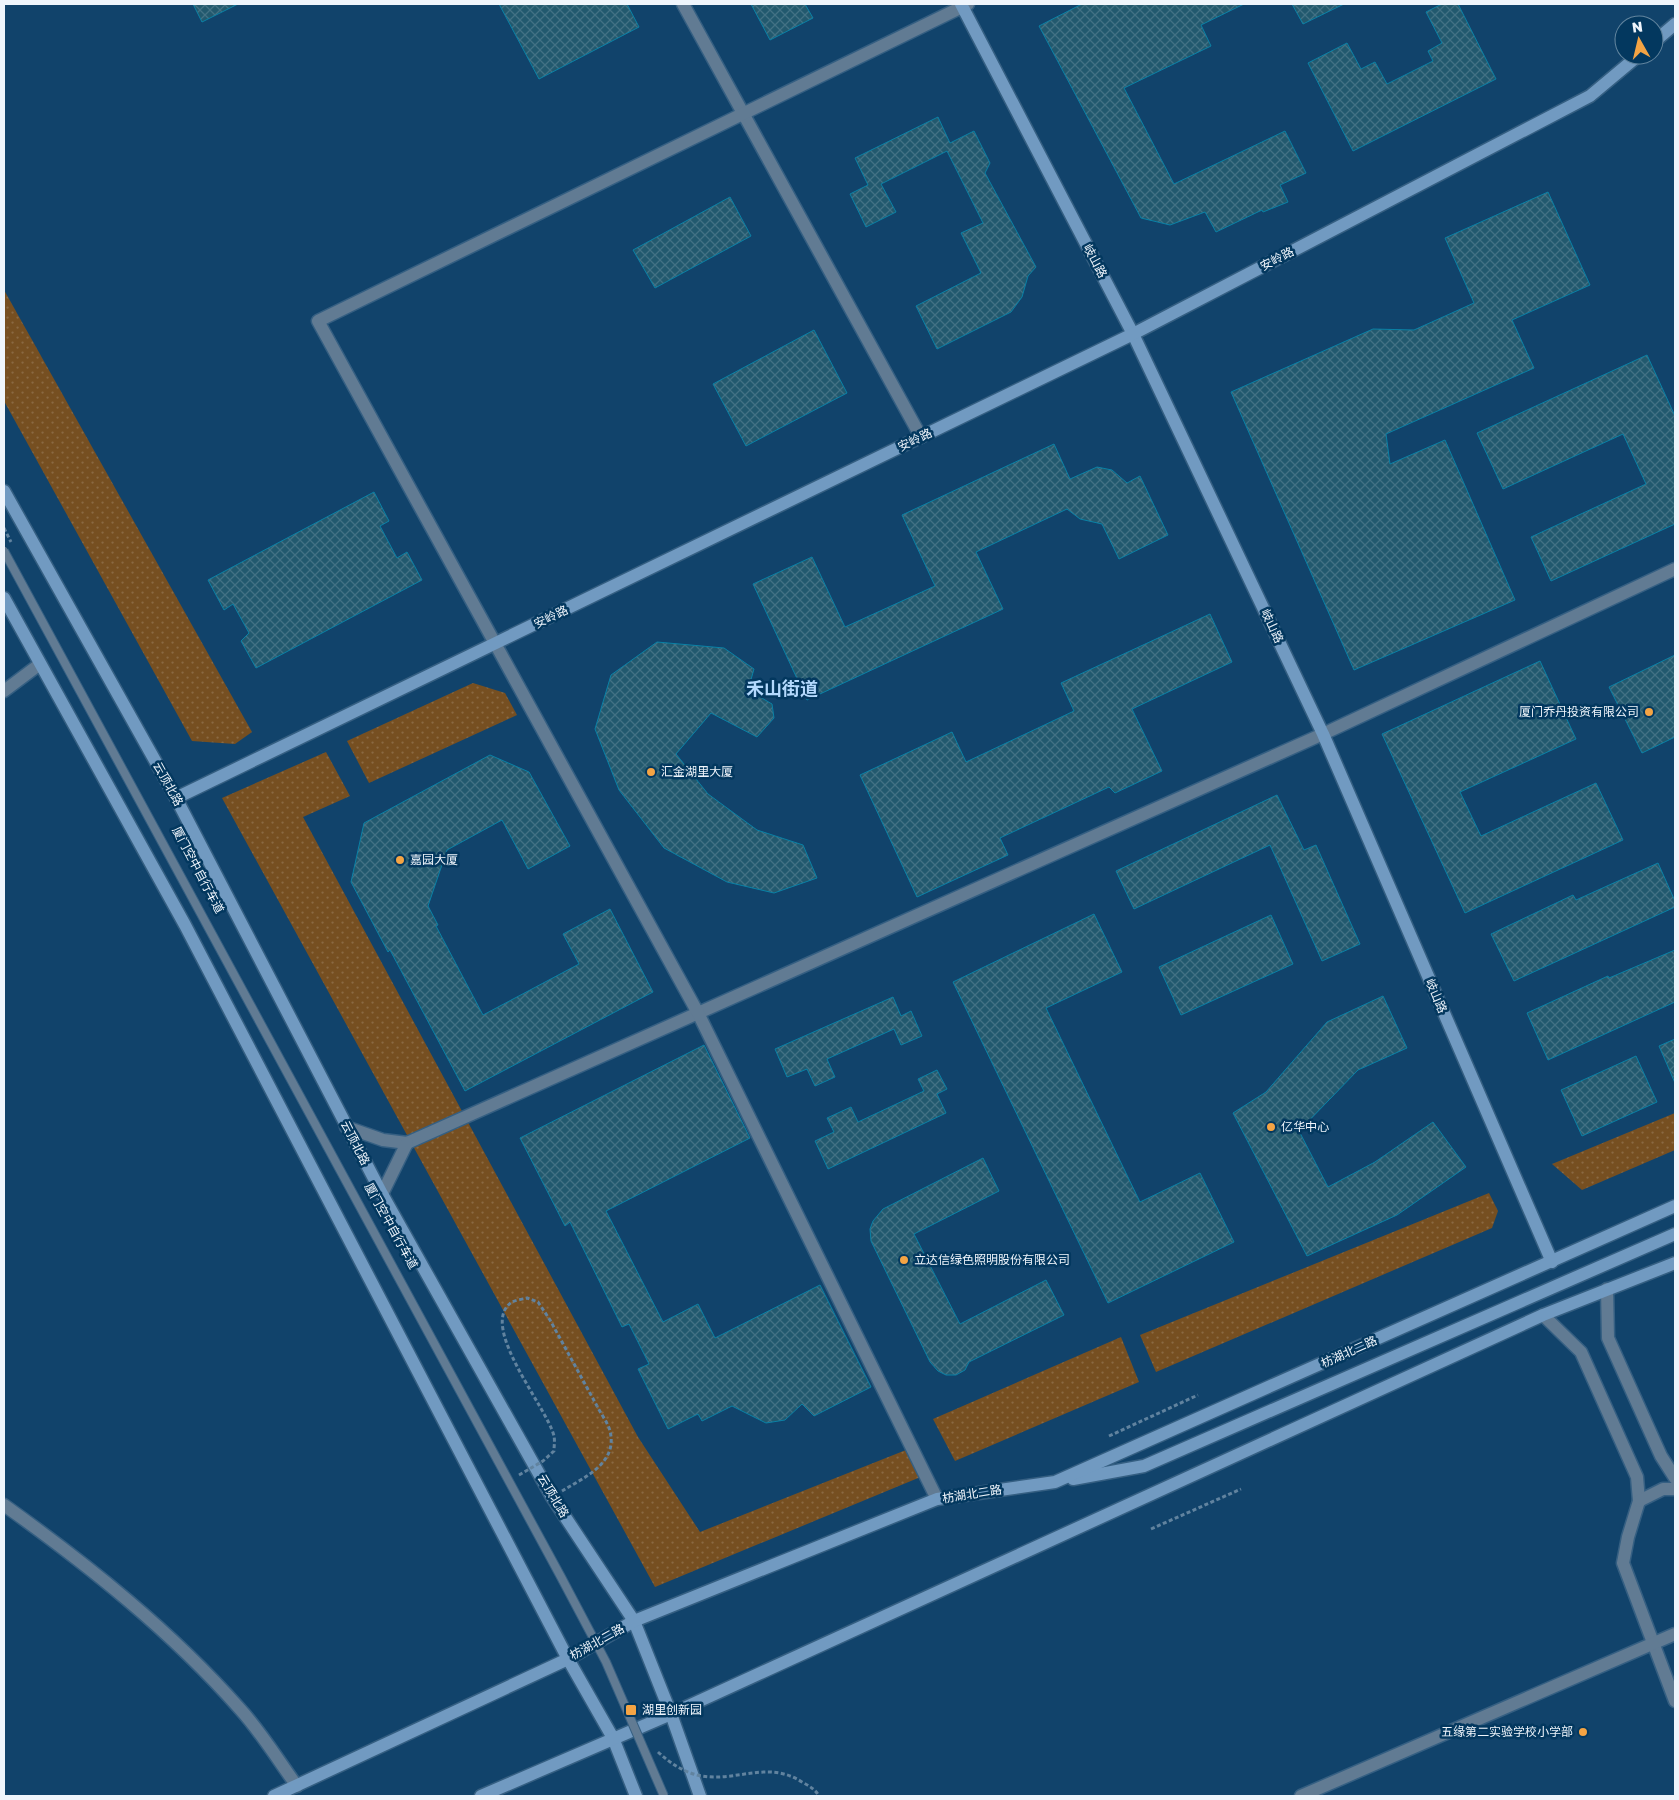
<svg xmlns="http://www.w3.org/2000/svg" width="1679" height="1800" viewBox="0 0 1679 1800" font-family="'Golos Text','Noto Sans SC',sans-serif">
  <defs>
    <pattern id="green-dots" width="8" height="8" patternUnits="userSpaceOnUse" patternTransform="scale(1.25)"><rect width="8" height="8" fill="#764f21"/><path d="M2 2h.1M6 6h.1" fill="none" stroke="#8a6942" stroke-width="1.8" stroke-linecap="round"/></pattern>
    <pattern id="building-cross-hatch" width="8" height="8" patternUnits="userSpaceOnUse" patternTransform="scale(1.25)"><rect width="8" height="8" fill="#22596e"/><path d="M0 0l8 8M0 8l8-8" fill="none" stroke="#427184"/></pattern>
  </defs>
  <rect width="100%" height="100%" fill="#11436b"/>
  <g fill="url(#green-dots)">
    <path d="M4,290L252,732L235,744L192,741L4,401Z"/>
    <path d="M473,683L505,693L517,715L369,783L347,741Z"/>
    <path d="M326,752L350,796L303,817L638,1437L700,1532L911,1448L923,1476L655,1587L222,798Z"/>
    <path d="M1675,1113V1150L1582,1190L1552,1164Z"/>
    <path d="M1489,1193L1498,1211L1492,1228L1156,1372L1140,1335Z"/>
    <path d="M1121,1337L1139,1382L955,1461L933,1419Z"/>
  </g>
  <g fill="url(#building-cross-hatch)" stroke="#0981a6">
    <path d="M193,4H238L202,22Z"/>
    <path d="M499,4H627L639,27L539,79Z"/>
    <path d="M751,4H805L813,18L770,40Z"/>
    <path d="M1082,4H1244L1201,25L1211,46L1124,88L1174,184L1285,131L1306,173L1280,185L1288,202L1263,212L1262,210L1216,232L1205,212L1170,225L1141,218L1039,26Z"/>
    <path d="M1292,4H1344L1303,24Z"/>
    <path d="M1442,4H1458L1496,79L1353,151L1308,63L1347,43L1361,69L1375,62L1387,84L1433,61L1428,51L1442,43L1426,12Z"/>
    <path d="M938,117L950,143L974,131L990,163L985,173L1036,267L1028,276L1022,297L1011,312L937,349L916,306L981,273L961,233L983,223L947,151L881,184L896,212L866,227L850,194L868,185L855,158Z"/>
    <path d="M1548,192L1590,285L1512,320L1534,368L1386,434L1390,464L1445,440L1515,600L1354,670L1231,392L1373,329L1414,330L1474,303L1445,238Z"/>
    <path d="M730,197L751,236L655,288L633,250Z"/>
    <path d="M814,330L847,393L746,446L713,384Z"/>
    <path d="M1647,355L1675,416V524L1551,581L1531,537L1646,484L1623,434L1503,489L1477,433Z"/>
    <path d="M1054,444L1070,479L1097,467L1112,470L1127,483L1140,476L1168,535L1119,559L1102,524L1080,519L1067,509L976,552L1003,609L807,700L753,584L812,557L845,627L935,586L902,515Z"/>
    <path d="M374,492L389,521L380,526L397,558L407,552L422,580L256,668L241,641L249,633L233,604L224,610L208,580Z"/>
    <path d="M1210,614L1232,662L1132,709L1162,771L1115,793L1109,787L1000,838L1008,855L917,897L860,775L952,732L966,762L1074,711L1061,683Z"/>
    <path d="M657,642L724,648L754,669L748,690L772,704L774,718L757,737L711,713L676,754L708,794L757,830L803,845L817,878L774,893L727,882L664,848L619,790L595,729L611,675Z"/>
    <path d="M1675,655V737L1642,753L1609,687Z"/>
    <path d="M1540,661L1576,739L1460,792L1481,836L1596,783L1623,840L1465,913L1382,734Z"/>
    <path d="M490,755L529,772L570,846L528,869L502,820L447,850L428,906L438,925L436,926L483,1015L579,964L563,934L610,909L653,992L465,1091L390,950L388,952L351,882L364,823Z"/>
    <path d="M1277,795L1304,850L1316,845L1360,944L1322,961L1270,845L1134,909L1116,871Z"/>
    <path d="M1658,863L1675,901V907L1514,981L1491,934L1573,895L1576,900Z"/>
    <path d="M1094,914L1122,972L1046,1008L1140,1202L1200,1173L1234,1242L1108,1303L953,982Z"/>
    <path d="M1271,915L1293,964L1181,1015L1159,967Z"/>
    <path d="M1675,950V1002L1548,1060L1527,1013L1608,976L1609,978Z"/>
    <path d="M1383,996L1407,1048L1358,1070L1299,1131L1328,1187L1375,1162L1433,1122L1466,1167L1397,1215L1307,1256L1233,1113L1266,1092L1327,1022Z"/>
    <path d="M893,997L901,1016L911,1011L922,1036L901,1045L894,1029L827,1059L835,1077L815,1086L807,1069L787,1077L775,1049Z"/>
    <path d="M1675,1039V1083L1659,1046Z"/>
    <path d="M704,1045L750,1138L606,1211L663,1322L698,1304L715,1338L820,1285L871,1387L814,1416L802,1404L785,1420L766,1423L732,1406L702,1421L698,1414L668,1429L638,1369L649,1364L629,1324L622,1327L570,1222L565,1226L520,1138Z"/>
    <path d="M1636,1056L1657,1102L1582,1136L1561,1090Z"/>
    <path d="M937,1070L947,1089L937,1094L946,1113L828,1169L815,1141L834,1132L827,1118L851,1107L858,1122L924,1091L918,1079Z"/>
    <path d="M983,1158L999,1191L914,1234L960,1324L1046,1280L1064,1315L969,1362L965,1370L956,1375H946L938,1371L930,1362L871,1241L870,1229L873,1221L883,1209Z"/>
  </g>
  <g fill="none" stroke-linecap="round" stroke-linejoin="round">
    <defs>
      <g id="minor">
        <path d="M683,4L921,437"/>
        <path d="M4,691L40,664"/>
        <path d="M346,1127L383,1140L407,1143L1323,734L1675,569"/>
        <path d="M382,1194L407,1143"/>
        <path d="M1607,1289L1608,1338L1661,1456L1675,1478"/>
        <path d="M1543,1315L1581,1352L1637,1477L1639,1501L1628,1537L1623,1563L1675,1701"/>
        <path d="M937,1499L698,1013L318,321L968,4"/>
        <path d="M1639,1501L1663,1489H1675"/>
        <path d="M4,1505C88,1565 171,1631 240,1709C261,1732 278,1760 297,1786"/>
        <path d="M1301,1796L1675,1634"/>
      </g>
      <g id="secondary">
        <path d="M961,4L1133,334L1323,734L1552,1262"/>
        <path d="M1654,42L1675,24"/>
        <path d="M4,491L176,798L382,1194L552,1497L634,1621L671,1714L700,1796"/>
        <path d="M4,598L185,925L568,1659L613,1738L636,1796"/>
        <path d="M176,798L1133,334L1590,96L1639,55"/>
        <path d="M1073,1479L1144,1466L1675,1234"/>
        <path d="M274,1796L568,1659L634,1621L937,1499L1055,1482L1675,1206"/>
        <path d="M481,1796L671,1714L1543,1315L1675,1263"/>
      </g>
    </defs>
    <use href="#minor" stroke="#355f82" stroke-width="15"/>
    <use href="#secondary" stroke="#355f82" stroke-width="15"/>
    <g stroke="#61839f" stroke-width="3" stroke-dasharray="4 2.5" stroke-linecap="butt">
      <path d="M1109,1436L1198,1395"/>
      <path d="M562,1491C585,1477 618,1463 610,1431C608,1423 601,1414 597,1406"/>
      <path d="M1151,1529L1241,1489"/>
    </g>
    <use href="#minor" stroke="#617b93" stroke-width="12"/>
    <use href="#secondary" stroke="#719ac1" stroke-width="12"/>
    <defs>
      <path id="service-bridge" d="M4,551L561,1577L606,1662L664,1796"/>
    </defs>
    <use href="#service-bridge" stroke="#355f82" stroke-width="10" stroke-linecap="butt"/>
    <g stroke="#61839f" stroke-width="3" stroke-dasharray="4 2.5" stroke-linecap="butt">
      <path d="M4,528L11,542"/>
      <path d="M519,1475L543,1461L554,1451C554,1446 555,1441 554,1436C547,1407 477,1325 512,1302C516,1300 523,1299 527,1298L538,1302L550,1320L597,1406"/>
      <path d="M658,1752C670,1763 682,1771 697,1775C735,1784 766,1759 802,1782C809,1786 815,1789 819,1796"/>
    </g>
    <use href="#service-bridge" stroke="#617b93" stroke-width="8"/>
  </g>
  <g fill="#f4a444" stroke="#03385f" stroke-width="2">
    <circle cx="1649" cy="712" r="5"/>
    <circle cx="651" cy="772" r="5"/>
    <circle cx="400" cy="860" r="5"/>
    <circle cx="1271" cy="1127" r="5"/>
    <circle cx="904" cy="1260" r="5"/>
    <rect x="625" y="1704" width="12" height="12" rx="2.5"/>
    <circle cx="1583" cy="1732" r="5"/>
  </g>
  <g text-anchor="middle" stroke-width="5" stroke-linejoin="round" paint-order="stroke">
    <g font-size="12" fill="#eff5fc" stroke="#03385f">
      <text transform="translate(1277 259) rotate(-28)" y="4">安岭路</text>
      <text transform="translate(1095 261) rotate(62)" y="4">岐山路</text>
      <text transform="translate(915 440) rotate(-26)" y="4">安岭路</text>
      <text transform="translate(551 617) rotate(-26)" y="4">安岭路</text>
      <text transform="translate(1272 626) rotate(65)" y="4">岐山路</text>
      <text transform="translate(168 784) rotate(61)" y="4">云顶北路</text>
      <text transform="translate(198 870) rotate(62)" y="4">厦门空中自行车道</text>
      <text transform="translate(1436 996) rotate(67)" y="4">岐山路</text>
      <text transform="translate(355 1143) rotate(63)" y="4">云顶北路</text>
      <text transform="translate(391 1226) rotate(61)" y="4">厦门空中自行车道</text>
      <text transform="translate(1349 1352) rotate(-24)" y="4">枋湖北二路</text>
      <text transform="translate(972 1494) rotate(-9)" y="4">枋湖北二路</text>
      <text transform="translate(553 1496) rotate(59)" y="4">云顶北路</text>
      <text transform="translate(597 1642) rotate(-29)" y="4">枋湖北二路</text>
    </g>
    <g font-size="12" fill="#eff5fc" stroke="#03385f" text-anchor="start">
      <text x="1639" y="716" text-anchor="end">厦门乔丹投资有限公司</text>
      <text x="661" y="776">汇金湖里大厦</text>
      <text x="410" y="864">嘉园大厦</text>
      <text x="1281" y="1131">亿华中心</text>
      <text x="914" y="1264">立达信绿色照明股份有限公司</text>
      <text x="642" y="1714">湖里创新园</text>
      <text x="1573" y="1736" text-anchor="end">五缘第二实验学校小学部</text>
    </g>
    <g font-size="18" font-weight="bold" fill="#b3d9fd" stroke="#03385f">
      <text x="782" y="695">禾山街道</text>
    </g>
  </g>
  <rect width="1679" height="1800" fill="none" stroke="#eff5fc" stroke-width="10"/>
  <g transform="translate(1639 40) rotate(352)"><circle r="24" fill="#03385f" stroke="#61849e"/>
  <path d="M0-4L9 19L0 12L-9 19Z" fill="#f4a444"/>
  <text y="-8" font-size="14" font-weight="bold" text-anchor="middle" fill="#eff5fc">N</text>
  </g>
</svg>
